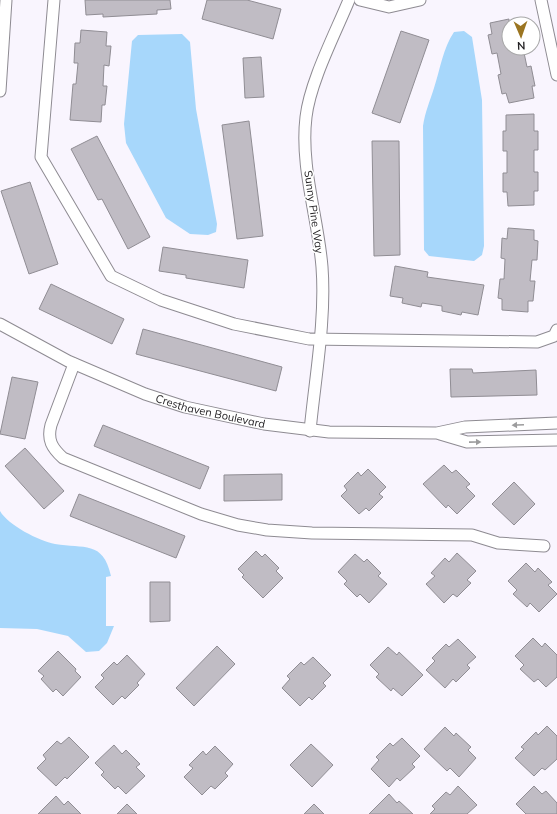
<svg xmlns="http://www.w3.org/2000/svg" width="557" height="814" viewBox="0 0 557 814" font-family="Mulish,sans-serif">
  <rect width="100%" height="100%" fill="#f9f5fe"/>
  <g fill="#a7d7fb">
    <path d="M464,31L472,37L482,100L484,246L482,255L474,261L429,256L424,250L423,126C425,112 430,101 434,88C440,70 443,48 454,32Z"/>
    <path d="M182,34L190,42L196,109L217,224L216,232L208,235L190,234L166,218L126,143L124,124L132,41L138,35Z"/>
    <path d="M0,511C8,525 39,541 55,544C84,549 103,540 111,576L106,577V626H114L107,643L99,651L86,652L68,636L37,629L0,628Z"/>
  </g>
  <g fill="#c0bcc4" stroke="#908d94">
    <path d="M85,0H170L171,9L157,10V14L103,17V14L86,15Z"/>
    <path d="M207,0H247L281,9L273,39L202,19Z"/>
    <path d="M509,19V48H523L527,67L531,66L535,86H532L534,98L509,103L506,93L502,94L498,75L501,74L497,53L492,54L488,35L492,34L490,23Z"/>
    <path d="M81,30L107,32L106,46H111L109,66L104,65L103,86H107L105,105H102L101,122L70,120L73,84H76L78,63H74L75,43H80Z"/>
    <path d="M401,31L429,40L400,123L372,113Z"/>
    <path d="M261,57L264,97L245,98L243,58Z"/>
    <path d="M534,114V131H538V150H534V172H538V191H534V205L508,206L507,192H503V173H507V151H503V131H506V115Z"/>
    <path d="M249,121L263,236L237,239L222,125Z"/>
    <path d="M97,136L150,237L128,249L102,199L98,200L71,149Z"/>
    <path d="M372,141H399L400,255L374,256Z"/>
    <path d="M30,182L58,264L29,274L1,191Z"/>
    <path d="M508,228L534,230V240L538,241L537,260H532L530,281H535L533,301H528V312L502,310V299L498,298L500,279H504L505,259L501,258L502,238L507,239Z"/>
    <path d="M163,247L248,260L244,288L186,278V275L159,271Z"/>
    <path d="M395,266L428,272L427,277L484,285L478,315L462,312L461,315L442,311V306L422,303L421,307L402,303L403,298L390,296Z"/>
    <path d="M51,284L124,319L112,344L39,309Z"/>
    <path d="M143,329L282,367L276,391L136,354Z"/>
    <path d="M450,369H472L473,373L536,370L537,395L451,397Z"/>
    <path d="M12,377L38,382L25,439L0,434Z"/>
    <path d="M103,425L209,467L200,489L94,446Z"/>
    <path d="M25,448L64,491L44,509L5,466Z"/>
    <path d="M444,465L452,473L456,470L470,484L466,487L475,496L457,514L448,505L446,508L423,484Z"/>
    <path d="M368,469L386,487L379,494L383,497L369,511L366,508L359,514L341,496L347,490L344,486L358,472L361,476Z"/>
    <path d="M282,474V500L224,501V475Z"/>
    <path d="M514,482L535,504L514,525L492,504Z"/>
    <path d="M79,494L185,536L176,558L70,516Z"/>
    <path d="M256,551L262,557L265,554L279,568L276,571L283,578L263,598L242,577L244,575L238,569Z"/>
    <path d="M457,553L476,571L467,580L471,583L457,597L453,594L444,603L426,584L435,576L431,573L445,558L449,562Z"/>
    <path d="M355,554L364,562L367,559L381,573L378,576L387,584L369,603L360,594L357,597L344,584L347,581L338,572Z"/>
    <path d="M526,563L535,572L538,568L552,582L548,585L557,594L539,612L530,603L527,607L513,594L517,590L508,581Z"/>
    <path d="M150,582H170V621L150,622Z"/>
    <path d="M533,638L542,647L545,643L557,655V677L546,687L538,679L534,682L520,669L524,665L515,656Z"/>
    <path d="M458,639L476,657L467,665L470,668L456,682L453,679L445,688L426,670L435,661L432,658L446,644L449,647Z"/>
    <path d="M217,646L235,664L194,706L176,688Z"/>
    <path d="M388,647L397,655L399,652L423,675L402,696L393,688L391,691L376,677L379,674L370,665Z"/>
    <path d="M58,651L76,669L75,671L81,677L63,696L56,689L53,692L41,679L44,676L38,671Z"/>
    <path d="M127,655L145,674L137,683L139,685L125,699L122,696L113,705L95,687L104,678L101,675L114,662L117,665Z"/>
    <path d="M313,657L331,675L323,683L326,686L312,700L309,697L300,706L282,688L290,679L287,676L301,662L304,665Z"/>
    <path d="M547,726L557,736V759L545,770L542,768L534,776L515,758L524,749L521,747L536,732L538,735Z"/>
    <path d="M445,727L454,736L456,733L471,747L468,750L476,758L459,777L450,768L447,771L424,749Z"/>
    <path d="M69,737L89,757L67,779L65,777L56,786L37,768L46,759L43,755L57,741L61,744Z"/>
    <path d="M402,738L420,756L412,764L415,767L400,781L397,778L389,787L371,769L379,760L376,757L390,743L393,746Z"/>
    <path d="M311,744L333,765L312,787L290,765Z"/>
    <path d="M114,745L122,754L126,750L140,764L136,767L145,776L126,794L118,786L115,789L101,775L104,772L95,763Z"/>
    <path d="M215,746L233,764L225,773L228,776L215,789L211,786L202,795L184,777L193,768L189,765L203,751L206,755Z"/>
    <path d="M458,786L477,805L467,814H430L435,809L432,806L446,792L450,795Z"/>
    <path d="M534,786L542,794L546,791L557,803V814H526L516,804Z"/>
    <path d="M389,794L397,803L399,801L413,814H369Z"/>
    <path d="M56,796L64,805L68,801L81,814H38Z"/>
    <path d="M127,804L137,814H117Z"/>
    <path d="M314,804L324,814H304Z"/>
  </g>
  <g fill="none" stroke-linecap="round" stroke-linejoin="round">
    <defs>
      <g id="minor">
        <path d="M54,0L41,157L111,276L161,300L234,324L309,339L537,342L554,336L557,330"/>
        <path d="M360,0L389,7L420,0"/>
        <path d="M541,0L557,75"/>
        <path d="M0,91L6,0"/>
        <path id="s1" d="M0,324L68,361L145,394L185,407L264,424L329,432L437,433L465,427L557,423"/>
        <path d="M74,364L51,425C47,440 52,448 63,458L201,514L238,525L267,530L312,533L472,535L498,543L544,546"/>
        <path d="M310,431C315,378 326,320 322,267C318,217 300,167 306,117C310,82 335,34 349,0"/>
        <path d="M440,434L467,442L557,440"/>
      </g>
    </defs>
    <use href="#minor" stroke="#8e8b92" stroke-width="13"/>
    <use href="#minor" stroke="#fff" stroke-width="11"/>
  </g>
  <defs><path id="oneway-solid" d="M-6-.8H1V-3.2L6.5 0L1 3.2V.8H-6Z"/></defs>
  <g fill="#9c9c9d">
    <use href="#oneway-solid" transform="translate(518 425) rotate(178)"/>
    <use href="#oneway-solid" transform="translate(475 442) rotate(-1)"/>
  </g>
  <g text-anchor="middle" stroke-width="3" stroke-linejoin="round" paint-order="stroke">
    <g font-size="11" fill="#242225" stroke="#fff">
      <text transform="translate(314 212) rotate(82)" y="4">Sunny Pine Way</text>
      <text dy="4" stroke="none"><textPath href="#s1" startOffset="229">Cresthaven Boulevard</textPath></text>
    </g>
  </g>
  <g transform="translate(521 36) rotate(178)"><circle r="19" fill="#ffffff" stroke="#a7a7a8"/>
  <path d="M0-3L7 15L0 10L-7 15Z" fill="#9b7521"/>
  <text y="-6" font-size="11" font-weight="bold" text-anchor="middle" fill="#242225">N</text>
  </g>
</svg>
